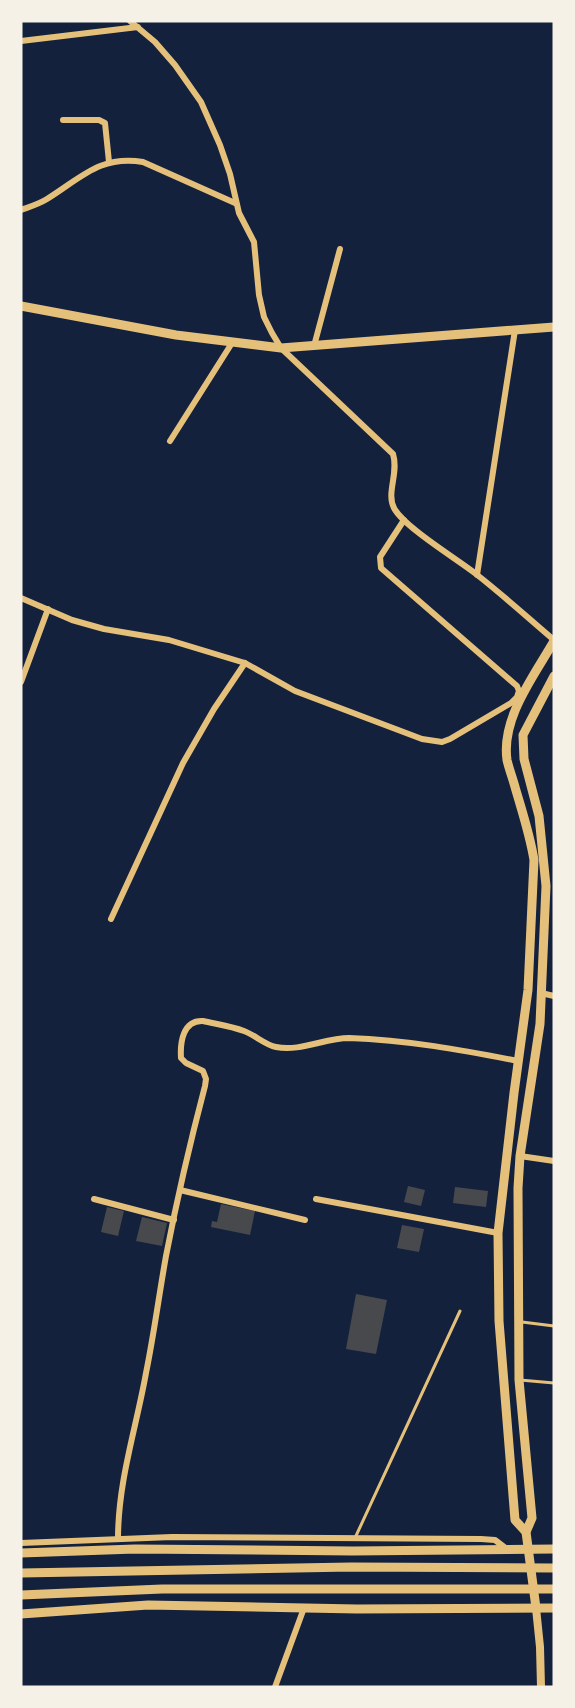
<svg xmlns="http://www.w3.org/2000/svg" width="575" height="1708" viewBox="0 0 575 1708" font-family="'Titillium Web',sans-serif">
  <rect width="100%" height="100%" fill="#14213d"/>
  <g fill="#48494c">
    <path d="M408,1186L425,1190L421,1206L404,1202Z"/>
    <path d="M455,1187L488,1191L486,1207L453,1203Z"/>
    <path d="M221,1204L255,1211L250,1235L211,1227L212,1221L217,1222Z"/>
    <path d="M107,1207L124,1211L118,1236L101,1232Z"/>
    <path d="M142,1217L167,1223L162,1246L136,1241Z"/>
    <path d="M402,1225L424,1229L419,1252L397,1248Z"/>
    <path d="M356,1294L387,1300L376,1354L346,1349Z"/>
  </g>
  <g fill="none" stroke-linecap="round" stroke-linejoin="round">
    <g stroke="#e5c07b" stroke-width="3">
      <path d="M522,1322L554,1326"/>
      <path d="M520,1380L554,1383"/>
      <path d="M355,1538L460,1311"/>
    </g>
    <g stroke="#e5c07b" stroke-width="6">
      <path d="M130,21L155,42L175,65L201,102L220,145L230,174L239,213L254,242L259,295L264,317L272,333L281,348L393,454C399,473 386,493 394,508C404,527 457,559 476,574C503,595 528,618 554,640"/>
      <path d="M21,41L138,27"/>
      <path d="M63,120H99L105,123L109,162"/>
      <path d="M21,210C29,207 39,204 47,199C81,178 100,155 143,162L235,203"/>
      <path d="M314,346L340,249"/>
      <path d="M170,441L232,343"/>
      <path d="M477,575L515,330"/>
      <path d="M21,598L72,620L104,629L169,640L245,663L295,691L422,739L442,742L450,739L511,703L517,697L519,691L517,686L381,568L380,557L404,520"/>
      <path d="M21,682L48,609"/>
      <path d="M111,919L183,763L214,709L245,663"/>
      <path d="M541,993L554,996"/>
      <path d="M520,1156L554,1161"/>
      <path d="M180,1190L305,1220"/>
      <path d="M94,1199L174,1220"/>
      <path d="M316,1199L498,1233"/>
      <path d="M118,1539C118,1481 136,1429 146,1373C154,1334 159,1295 166,1256C177,1199 190,1143 205,1086L206,1079L203,1071L186,1063L181,1058C180,1042 183,1020 203,1021C216,1024 231,1026 244,1031C255,1035 265,1045 276,1047C300,1052 325,1038 349,1038C407,1040 462,1050 518,1061"/>
      <path d="M21,1543L172,1537L481,1539L495,1540L508,1550"/>
      <path d="M275,1687L304,1608"/>
    </g>
    <path stroke="#e5c07b" stroke-width="8" d="M536,1608L540,1647L541,1687"/>
    <g stroke="#e5c07b" stroke-width="9">
      <path d="M21,306L176,335L281,348L554,327"/>
      <path d="M526,1532L515,1520L499,1321L498,1233L514,1093L528,990L534,860C530,835 522,811 515,787C513,779 509,769 507,760C501,718 534,676 554,641"/>
      <path d="M536,1608L526,1532L532,1518L519,1380L518,1188L520,1156L540,1024L546,886L539,816L524,759L523,735L554,676"/>
    </g>
    <g stroke="#e5c07b" stroke-width="9">
      <path d="M21,1553L135,1549L353,1551L554,1549"/>
      <path d="M21,1573L351,1567L554,1568"/>
      <path d="M21,1595L162,1589H554"/>
      <path d="M21,1614L148,1605L357,1609L554,1608"/>
    </g>
  </g>
  <rect width="575" height="1708" fill="none" stroke="#f6f1e7" stroke-width="45"/>
</svg>
